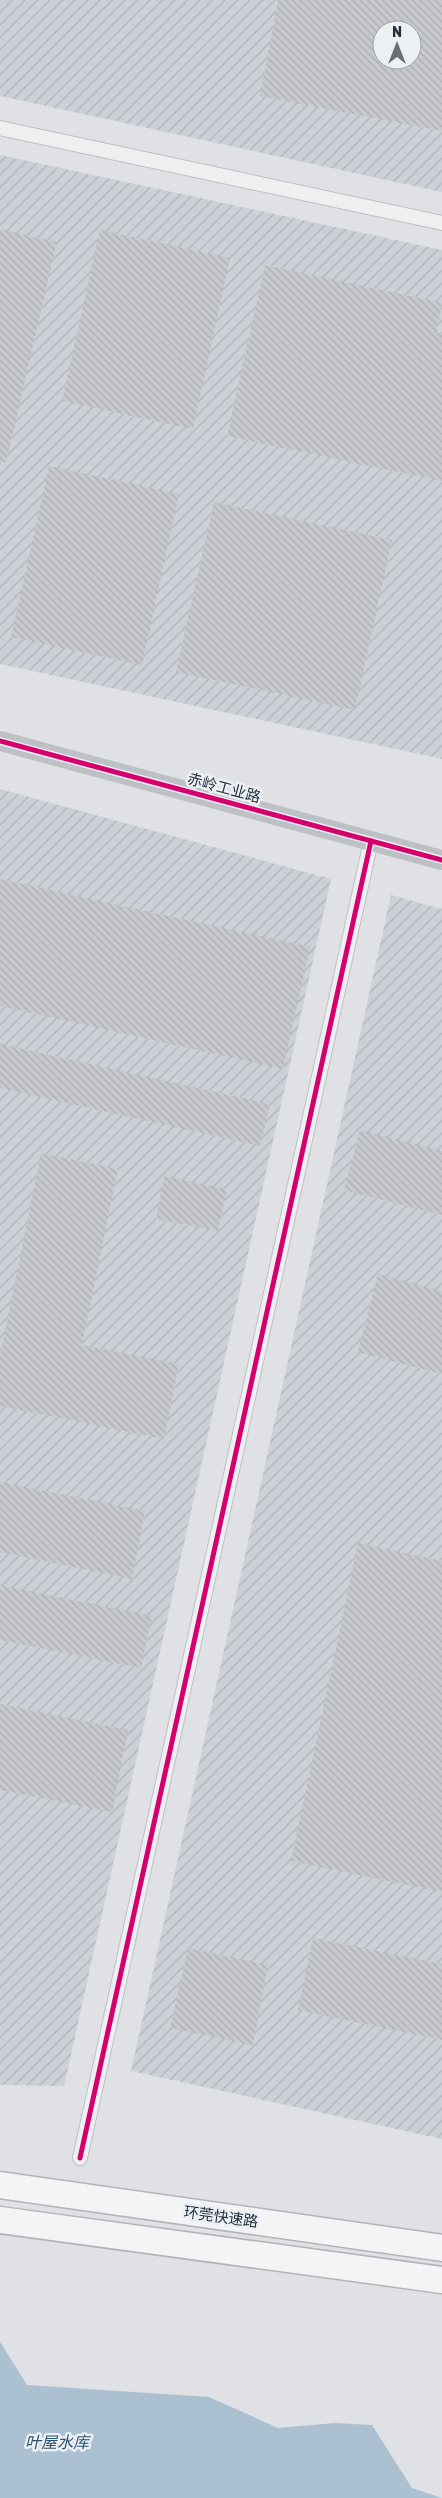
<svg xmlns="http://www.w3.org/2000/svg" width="442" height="2498" viewBox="0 0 442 2498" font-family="Rubik,'Noto Sans SC',sans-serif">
  <defs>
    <pattern id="industrial-furrows" width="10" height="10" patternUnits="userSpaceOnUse" patternTransform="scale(1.25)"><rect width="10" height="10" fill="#ccd1d8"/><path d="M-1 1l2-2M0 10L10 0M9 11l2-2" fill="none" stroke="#afb4ba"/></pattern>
    <pattern id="building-back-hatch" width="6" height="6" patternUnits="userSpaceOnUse" patternTransform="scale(1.25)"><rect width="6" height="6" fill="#c7c9cc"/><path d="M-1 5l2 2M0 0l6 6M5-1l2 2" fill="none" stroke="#abadb0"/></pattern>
  </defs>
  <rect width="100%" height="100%" fill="#dfe1e4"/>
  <g fill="url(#industrial-furrows)" fill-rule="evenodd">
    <path d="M0,0H442V192L0,96ZM382,30H412V60H382Z"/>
    <path d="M0,155L442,250V759L0,664Z"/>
    <path d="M0,789L331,879L64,2086L0,2085Z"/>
    <path d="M391,895L442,909V2139L131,2071Z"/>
  </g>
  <path fill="#abc0d0" d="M0,2342L27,2385L209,2397L278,2428L335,2423L372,2425L412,2488L442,2498H0Z"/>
  <g fill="url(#building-back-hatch)" fill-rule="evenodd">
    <path d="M278,0H442V131L260,96ZM382,30H412V60H382Z"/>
    <path d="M0,229L57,242L6,462H0Z"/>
    <path d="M100,230L230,258L193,429L62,401Z"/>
    <path d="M265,265L442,303L437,333H442V481L227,436Z"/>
    <path d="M49,466L179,494L142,665L11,637Z"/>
    <path d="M214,502L392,540L355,710L176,672Z"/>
    <path d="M0,879L310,947L283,1069L0,1006Z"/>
    <path d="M0,1044L270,1104L260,1146L0,1088Z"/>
    <path d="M360,1130L442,1151V1215L344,1190Z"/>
    <path d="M41,1153L118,1169L82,1345L179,1364L164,1439L0,1406V1356Z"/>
    <path d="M164,1176L227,1189L218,1231L156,1219Z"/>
    <path d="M378,1274L442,1291V1374L358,1352Z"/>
    <path d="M0,1482L145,1511L132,1579L0,1552Z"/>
    <path d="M358,1543L442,1561V1892L291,1861Z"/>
    <path d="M0,1585L152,1616L141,1668L0,1640Z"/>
    <path d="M0,1704L128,1730L112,1812L0,1790Z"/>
    <path d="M313,1938L442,1964V2040L298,2010Z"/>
    <path d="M188,1948L268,1965L253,2045L170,2028Z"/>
  </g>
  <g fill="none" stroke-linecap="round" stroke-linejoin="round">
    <defs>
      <g id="street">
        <path d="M0,128L442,223"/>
        <path d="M80,2158L371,841"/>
      </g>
      <g id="highway">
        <path d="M0,2185L442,2248"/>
        <path d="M0,2220L442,2280"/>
      </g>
    </defs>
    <use href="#street" stroke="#bdbfc2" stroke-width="16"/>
    <use href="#highway" stroke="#b1b4b9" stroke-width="29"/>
    <use href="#street" stroke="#edeff1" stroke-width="14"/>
    <path stroke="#bdc0c4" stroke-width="20" d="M0,741L442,860"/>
    <use href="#highway" stroke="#f3f4f5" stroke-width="26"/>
    <defs>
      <g id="cycleway">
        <path d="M0,741L442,860"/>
        <path d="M80,2158L371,841"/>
      </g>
    </defs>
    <use href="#cycleway" stroke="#ebf0f4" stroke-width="8"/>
    <use href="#cycleway" stroke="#d6006c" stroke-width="5"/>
  </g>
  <g text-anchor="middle" stroke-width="5" stroke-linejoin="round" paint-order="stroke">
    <g font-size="15" fill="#25303d" stroke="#ebf0f4">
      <text transform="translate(224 788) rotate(15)" y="5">赤岭工业路</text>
      <text transform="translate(221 2217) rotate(8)" y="5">环莞快速路</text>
    </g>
    <g font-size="16" font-style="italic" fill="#2e5272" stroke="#ebf0f4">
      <text x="57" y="2448">叶屋水库</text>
    </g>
  </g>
  <g transform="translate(397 45)"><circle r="24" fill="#ebf0f4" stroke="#9ca3ab"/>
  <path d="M0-4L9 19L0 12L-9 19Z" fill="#666e77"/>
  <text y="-8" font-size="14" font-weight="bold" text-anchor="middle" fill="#25303d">N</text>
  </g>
</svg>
